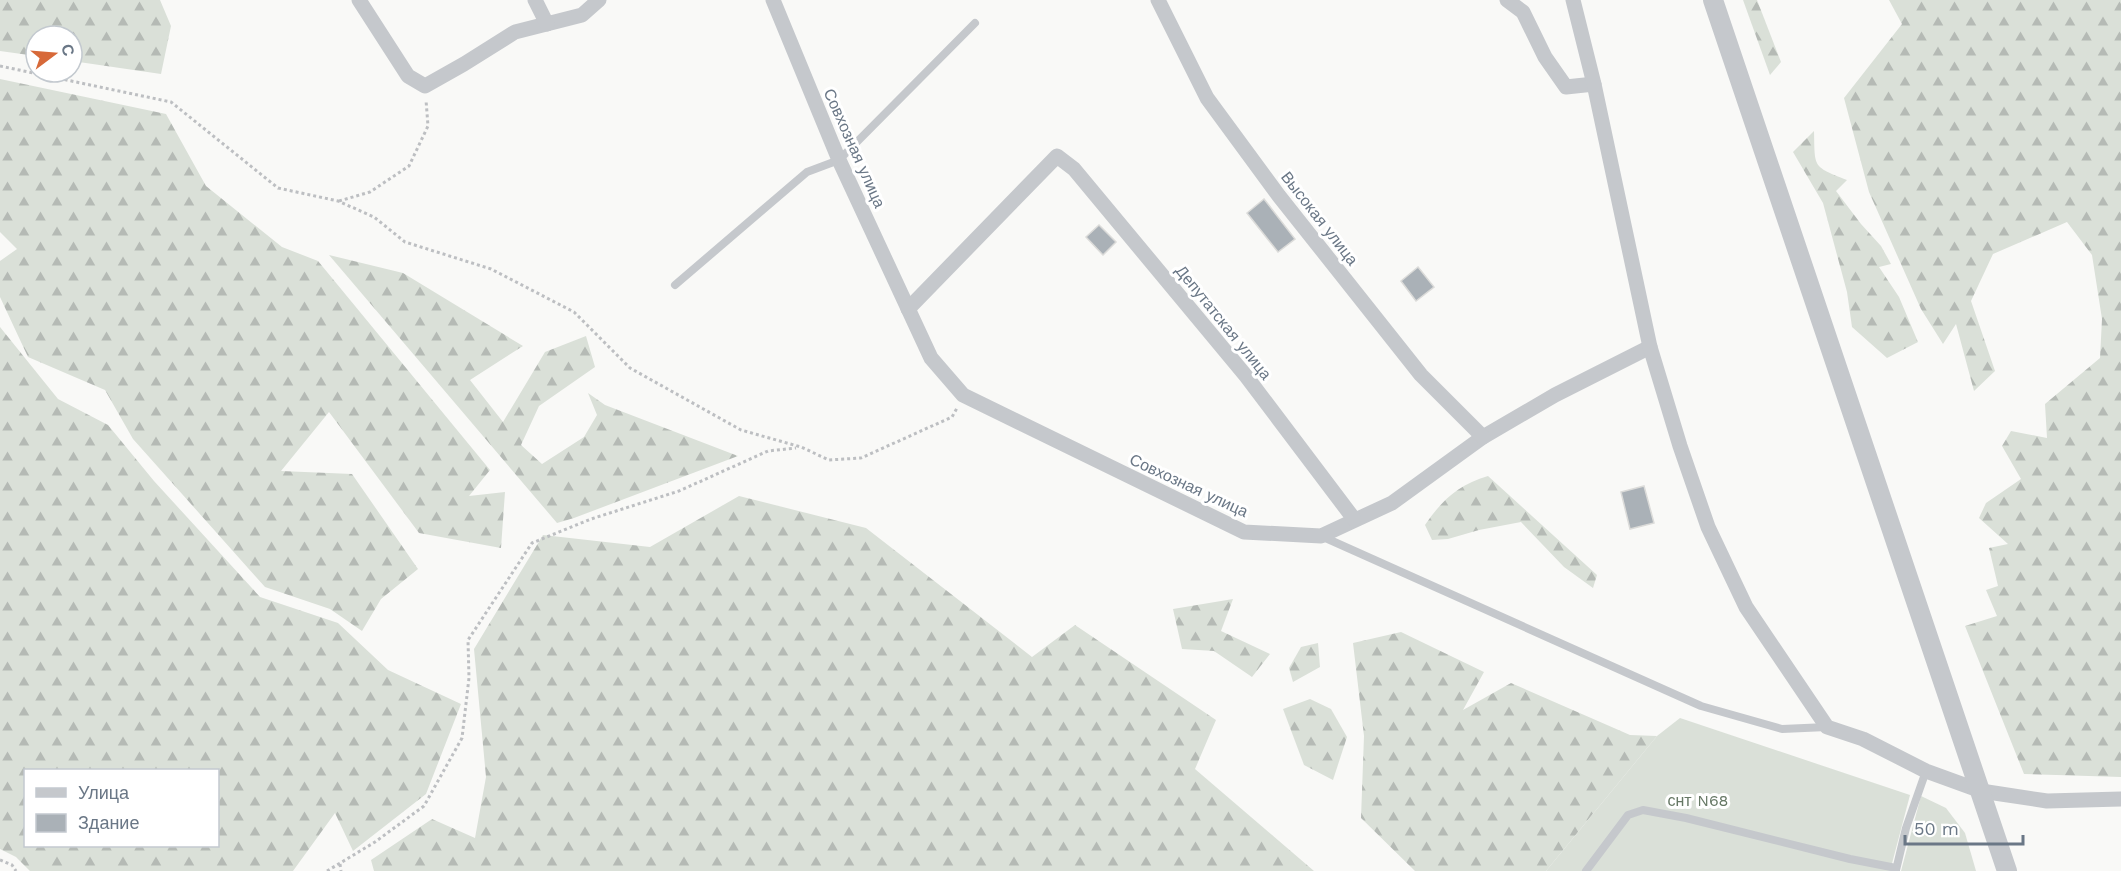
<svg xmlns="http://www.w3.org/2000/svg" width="2121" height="871" viewBox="0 0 2121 871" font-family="'Work Sans',sans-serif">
  <defs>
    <pattern id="forest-firs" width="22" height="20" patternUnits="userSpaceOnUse" patternTransform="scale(1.5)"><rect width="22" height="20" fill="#dae0d8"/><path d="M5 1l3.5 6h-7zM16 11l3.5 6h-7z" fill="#b5bab5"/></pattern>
  </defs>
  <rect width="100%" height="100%" fill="#f9f9f7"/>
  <g fill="url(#forest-firs)" fill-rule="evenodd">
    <path d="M0,0H160L171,26L161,74L72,61V36H36V56L0,51Z"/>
    <path d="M1743,0H1757L1781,62L1770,75Z"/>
    <path d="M1889,0H2121V777L2024,774L1965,626L1997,616L1986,590L1998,586L1989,548L2008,544L1979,518L1986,503L2021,479L2002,446L2011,431L2047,438L2045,404L2100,358L2102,319L2092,255L2067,222L1993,254L1971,301L1995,371L1974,391L1956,324L1943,344L1921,309L1869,192L1844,98L1902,24Z"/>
    <path d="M0,79L166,114L206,186L282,247L318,261L490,470L469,496L505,492L501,548L419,533L329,412L281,471L352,474L418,569L381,599L362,631L330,609L265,587L133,439L105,390L28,357L0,297V261L17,249L0,232Z"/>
    <path d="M1814,131C1815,168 1812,166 1847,180L1836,191L1861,224L1881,246L1891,264L1879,267L1899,297L1918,342L1887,358L1852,327L1847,292L1823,203L1793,152Z"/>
    <path d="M329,255L403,273L523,346L470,380L503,422L545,352L586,336L595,367L539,406L521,445L542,464L584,437L597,415L588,393L605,405L738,456L574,518L557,523Z"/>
    <path d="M0,327L58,399L108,425L154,481L260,597L338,623L388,670L461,704L426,794L353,851L335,813L293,871H30L16,857L0,849ZM26,770H218V846H26Z"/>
    <path d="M1488,476L1597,575L1593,588L1564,567L1521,522L1479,530L1448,539L1432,540L1425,525C1442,500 1458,485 1488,476Z"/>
    <path d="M739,496L866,528L1032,657L1075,625L1216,720L1195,769L1314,871H374L371,860L432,819L475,838L486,777L474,649L543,535L650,547Z"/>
    <path d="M1233,599L1221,631L1270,654L1252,677L1214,651L1182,649L1173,609Z"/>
    <path d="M1401,632L1484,672L1463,710L1511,683L1630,735L1657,736L1546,871H1415L1361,818L1364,736L1353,643Z"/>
    <path d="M1318,643L1320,667L1293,682L1289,668L1301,647Z"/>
    <path d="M1310,699L1331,709L1347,737L1333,780L1304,765L1283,709Z"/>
  </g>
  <g fill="#dae0d8">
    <path d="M1680,718L1910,795L1890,871H1546L1657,736Z"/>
    <path d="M1921,796L1946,808L1965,833L1976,871H1901Z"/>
  </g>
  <g fill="#aab1b7" stroke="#dbdbd9" stroke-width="1.5">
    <path d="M1264,199L1295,239L1278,252L1247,213Z"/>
    <path d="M1099,225L1116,242L1103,255L1086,237Z"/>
    <path d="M1418,267L1434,287L1416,301L1401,281Z"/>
    <path d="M1644,486L1654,523L1630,529L1621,492Z"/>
  </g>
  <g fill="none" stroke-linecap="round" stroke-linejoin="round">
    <g stroke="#bdbfc2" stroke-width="3" stroke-dasharray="3 3" stroke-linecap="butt">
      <path d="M0,66L171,102L278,188L338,201L374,217L405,242L491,269L574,312L630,368L741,430L801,447L829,460L861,458L952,417L957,408"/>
      <path d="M339,201L370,192L409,166L428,126L426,100"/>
      <path d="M0,860L12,865L16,871"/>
      <path d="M340,864L341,871"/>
      <path d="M327,871L375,842L424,806L462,738L469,678L468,640L532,543L591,519L679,491L768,451L796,448"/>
    </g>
    <g stroke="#c5c8cc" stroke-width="8">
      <path d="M675,285L807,172L839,160L975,23"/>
      <path d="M1321,536L1701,706L1782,729L1827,727"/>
      <path d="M1896,870L1906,828L1926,771"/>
      <path d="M1586,871L1628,815L1643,810L1686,818L1850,859L1896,868"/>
    </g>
    <g stroke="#c5c8cc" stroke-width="15">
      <path d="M359,0L408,76L425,86L464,64L515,32L582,15L599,0"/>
      <path d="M535,0L547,24"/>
      <path d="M773,0L839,160L931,358L963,395L1244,532L1321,536L1392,503L1483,437L1555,395L1650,347"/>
      <path d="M1158,0L1207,98L1279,196L1421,375L1483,437"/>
      <path d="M1507,0L1523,12L1545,57L1566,87L1594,84"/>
      <path d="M1573,0L1594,84L1650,347L1680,446L1708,527L1746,607L1827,727L1863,739L1926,771L1981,791L2047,801L2121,799"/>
      <path d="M908,309L1057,156L1074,169L1246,376L1354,519"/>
    </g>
    <path stroke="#c5c8cc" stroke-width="20" d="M1713,0L2007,871"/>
  </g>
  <g text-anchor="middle" stroke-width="6" stroke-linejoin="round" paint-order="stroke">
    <g font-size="16" fill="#6a7786" stroke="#fff">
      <text transform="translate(855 148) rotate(66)" y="6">Совхозная улица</text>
      <text transform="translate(1320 218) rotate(52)" y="6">Высокая улица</text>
      <text transform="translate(1224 322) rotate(51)" y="6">Депутатская улица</text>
      <text transform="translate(1189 485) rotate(25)" y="6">Совхозная улица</text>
    </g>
    <g font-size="16" fill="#667865" stroke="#fff">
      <text x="1698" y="806">снт N68</text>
    </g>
  </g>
  <rect x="24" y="769" width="195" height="78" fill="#ffffff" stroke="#c3c9cf" stroke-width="1.5"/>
  <rect x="36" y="788" width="30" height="9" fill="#c5c8cc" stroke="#c3c9cf" stroke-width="1.5"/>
  <text x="78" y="799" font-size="18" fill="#6a7786">Улица</text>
  <rect x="36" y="814" width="30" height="18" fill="#aab1b7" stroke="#c3c9cf" stroke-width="1.5"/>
  <text x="78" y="829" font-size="18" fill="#6a7786">Здание</text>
  <g transform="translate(54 54) rotate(74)"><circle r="28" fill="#ffffff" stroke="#c3c9cf" stroke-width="1.5"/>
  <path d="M0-4.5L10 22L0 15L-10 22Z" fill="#d76939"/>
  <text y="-9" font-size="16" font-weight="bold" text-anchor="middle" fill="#6a7786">С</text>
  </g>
  <path d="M1905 835v9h118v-9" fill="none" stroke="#6a7786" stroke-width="3"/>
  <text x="1914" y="835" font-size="18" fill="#6a7786" stroke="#ffffff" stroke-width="4.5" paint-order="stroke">50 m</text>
</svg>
